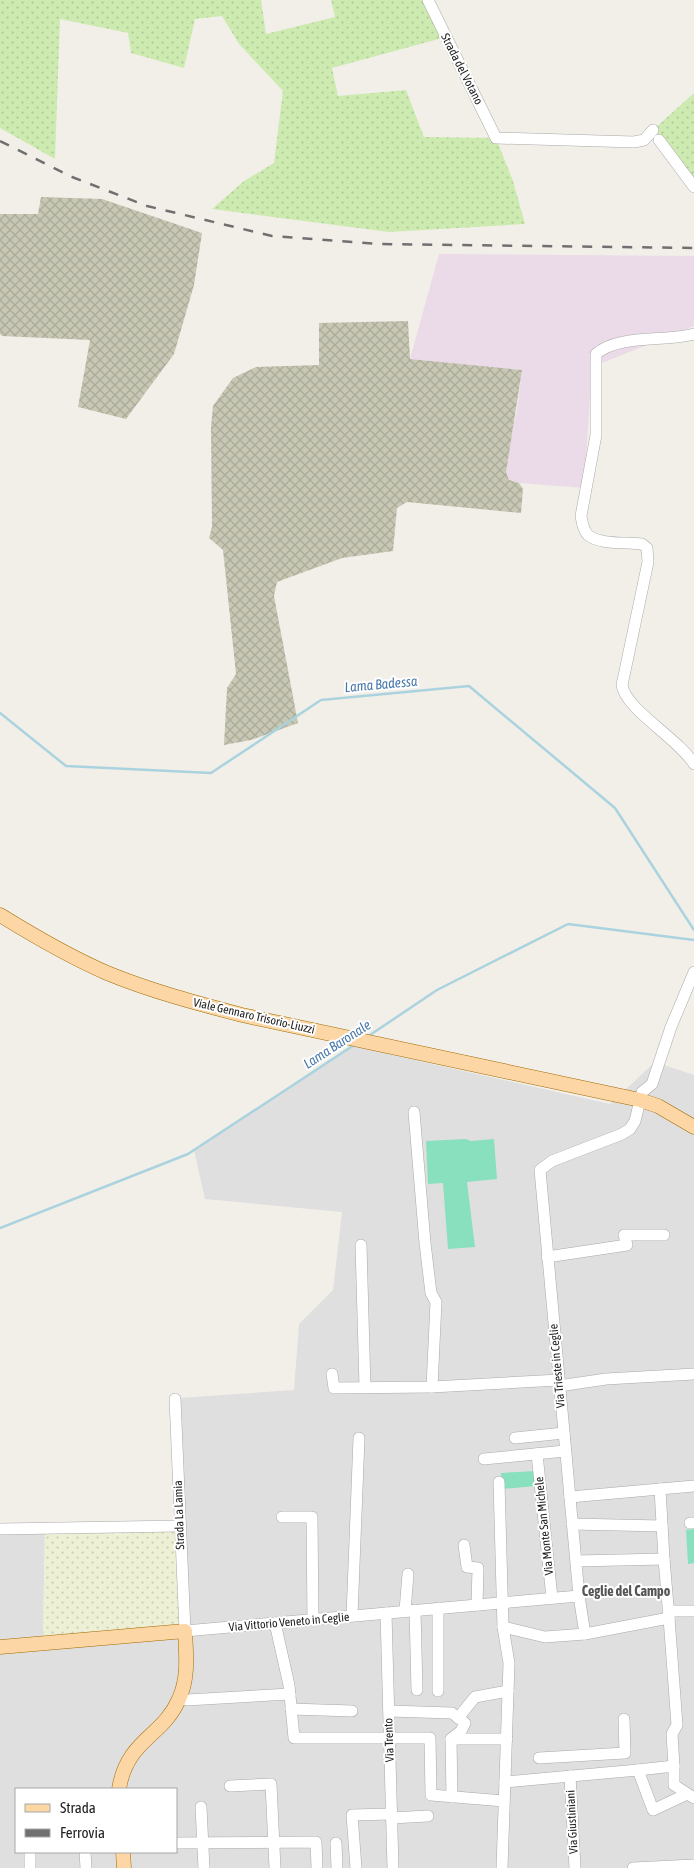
<svg xmlns="http://www.w3.org/2000/svg" width="694" height="1868" viewBox="0 0 694 1868" font-family="'Asap Condensed',sans-serif">
  <defs>
    <pattern id="construction-cross-hatch" width="8" height="8" patternUnits="userSpaceOnUse" patternTransform="scale(1.25)"><rect width="8" height="8" fill="#c7c7b4"/><path d="M0 0l8 8M0 8l8-8" fill="none" stroke="#abab9a"/></pattern>
    <pattern id="farmland-dots" width="8" height="8" patternUnits="userSpaceOnUse" patternTransform="scale(1.25)"><rect width="8" height="8" fill="#eef0d5"/><path d="M2 2h.1M6 6h.1" fill="none" stroke="#ccceb7" stroke-width="1.8" stroke-linecap="round"/></pattern>
    <pattern id="grass-dots" width="8" height="8" patternUnits="userSpaceOnUse" patternTransform="scale(1.25)"><rect width="8" height="8" fill="#cdebb0"/><path d="M2 2h.1M6 6h.1" fill="none" stroke="#b0c997" stroke-width="1.8" stroke-linecap="round"/></pattern>
  </defs>
  <rect width="100%" height="100%" fill="#f2efe9"/>
  <path fill="#e0dfdf" fill-rule="evenodd" d="M352,1046L610,1104L655,1062L694,1075V1868H0V1530H45L43,1638L190,1634L180,1398L294,1390L299,1324L333,1290L342,1212L205,1199L194,1150ZM16,1789H176V1852H16Z"/>
  <path fill="#ebdbe8" d="M439,254L694,256V326L592,367L584,488L519,483L509,480L506,472L509,446L517,410L522,370L410,359Z"/>
  <g fill="url(#construction-cross-hatch)">
    <path d="M41,197L102,199L202,233L194,285L174,354L126,419L78,407L90,340L2,336L0,334V214H38Z"/>
    <path d="M408,321L410,359L522,370L506,472L509,480L519,483L523,489L521,513L407,502L397,508L393,551L342,558L277,582L274,596L298,723L251,740L224,745L227,688L236,674L223,550L209,538L212,527L211,427L213,406L233,378L256,367L319,365V323Z"/>
  </g>
  <path fill="url(#farmland-dots)" d="M175,1529L181,1627L43,1638L45,1530Z"/>
  <g fill="url(#grass-dots)">
    <path d="M0,0H261L266,34L335,17L331,0H429L446,37L332,68L338,96L406,90L424,137L496,138L513,181L525,224L389,232L212,209L244,181L274,163L283,91L239,44L222,16L195,19L184,68L131,53L128,33L60,19L55,159L0,128Z"/>
    <path d="M694,93V186L653,130Z"/>
  </g>
  <g fill="#88e0be">
    <path d="M466,1139L471,1141L494,1139L497,1179L467,1182L475,1247L448,1249L443,1183L428,1184L426,1141Z"/>
    <path d="M535,1471L536,1486L502,1489L501,1473Z"/>
    <path d="M694,1529V1563L688,1564L686,1530Z"/>
  </g>
  <g fill="none" stroke-linecap="round" stroke-linejoin="round">
    <g stroke="#aad3df" stroke-width="2.5">
      <path d="M0,713L66,766L211,773L321,700L469,686L615,808L694,930"/>
      <path d="M367,1037L437,990L568,924L694,940"/>
      <path d="M0,1228L188,1154L354,1045"/>
    </g>
    <defs>
      <g id="minor">
        <path d="M428,0L496,138L634,142L644,140L653,130"/>
        <path d="M659,140L694,187"/>
        <path d="M694,334C666,342 618,334 596,354V435L581,516C582,522 583,530 588,535C600,545 627,542 642,544L647,548L648,562L622,685C625,709 679,739 694,764"/>
        <path d="M414,1112L425,1243L431,1293L436,1302L432,1387"/>
        <path d="M361,1245L365,1387"/>
        <path d="M547,1257L627,1245L624,1235H664"/>
        <path d="M332,1374L334,1388L432,1387L559,1380"/>
        <path d="M559,1386L606,1379L694,1374"/>
        <path d="M175,1399L185,1631L579,1596"/>
        <path d="M515,1438L564,1433"/>
        <path d="M537,1454L552,1598"/>
        <path d="M484,1459L565,1451"/>
        <path d="M499,1482L503,1627L509,1663L502,1868"/>
        <path d="M660,1489L664,1559"/>
        <path d="M570,1497L694,1486"/>
        <path d="M282,1517H312L313,1620"/>
        <path d="M690,1523H694"/>
        <path d="M572,1524L662,1526"/>
        <path d="M0,1529L179,1526"/>
        <path d="M464,1545L467,1567L478,1568L477,1605"/>
        <path d="M576,1561L664,1559L669,1618L585,1634L579,1596L540,1170L552,1161L622,1134L630,1129L635,1121L642,1092L652,1084L671,1027L694,972"/>
        <path d="M415,1610L417,1690"/>
        <path d="M405,1611L408,1574"/>
        <path d="M668,1611H694"/>
        <path d="M386,1613L393,1868"/>
        <path d="M352,1616L359,1438"/>
        <path d="M669,1618L677,1725L672,1734L674,1766"/>
        <path d="M275,1623L289,1685L294,1738H430L431,1795L504,1801"/>
        <path d="M503,1627L545,1637L585,1634"/>
        <path d="M438,1691V1608"/>
        <path d="M180,1697L187,1700L290,1694"/>
        <path d="M291,1709L352,1711"/>
        <path d="M389,1711L452,1713L465,1723L461,1731L451,1739L452,1797"/>
        <path d="M458,1718L475,1697L508,1691"/>
        <path d="M451,1739H507"/>
        <path d="M539,1758L625,1753L624,1719"/>
        <path d="M570,1776L575,1868"/>
        <path d="M505,1782L638,1770"/>
        <path d="M230,1786L271,1784L275,1868"/>
        <path d="M687,1794L653,1810L638,1770L674,1766V1785L694,1798"/>
        <path d="M201,1807L204,1868"/>
        <path d="M391,1818L428,1816"/>
        <path d="M176,1843L316,1842L317,1868"/>
        <path d="M336,1843L337,1868"/>
        <path d="M30,1852V1868"/>
        <path d="M85,1852L86,1868"/>
        <path d="M356,1868L352,1815L391,1814"/>
        <path d="M633,1868L694,1865"/>
      </g>
      <g id="major">
        <path d="M0,915C34,936 70,957 107,973C151,991 196,1003 242,1015L640,1100L658,1106L694,1127"/>
        <path d="M0,1647L185,1631C186,1654 189,1677 179,1699C163,1737 127,1739 119,1789"/>
        <path d="M123,1852L124,1868"/>
      </g>
    </defs>
    <use href="#minor" stroke="#a9a9a9" stroke-width="12"/>
    <use href="#major" stroke="#a06b00" stroke-width="15"/>
    <use href="#minor" stroke="#fff" stroke-width="11"/>
    <use href="#major" stroke="#fcd6a4" stroke-width="14"/>
    <path stroke="#707070" stroke-width="2.5" stroke-dasharray="10 10" stroke-linecap="butt" d="M0,141L72,177L147,206L272,236L379,244L694,248"/>
  </g>
  <g text-anchor="middle" stroke-width="4" stroke-linejoin="round" paint-order="stroke">
    <g font-size="12" fill="#222" stroke="#fff">
      <text transform="translate(462 69) rotate(63)" y="4">Strada del Votano</text>
      <text transform="translate(254 1016) rotate(13)" y="4">Viale Gennaro Trisorio-Liuzzi</text>
      <text transform="translate(557 1366) rotate(-95)" y="4">Via Trieste in Ceglie</text>
      <text transform="translate(179 1515) rotate(-92)" y="4">Strada La Lamia</text>
      <text transform="translate(544 1526) rotate(-96)" y="4">Via Monte San Michele</text>
      <text transform="translate(289 1622) rotate(-5)" y="4">Via Vittorio Veneto in Ceglie</text>
      <text transform="translate(389 1740) rotate(-92)" y="4">Via Trento</text>
      <text transform="translate(572 1822) rotate(-93)" y="4">Via Giustiniani</text>
    </g>
    <g font-size="14" font-style="italic" fill="#4a7aab" stroke="#fff">
      <text transform="translate(381 684) rotate(-5)" y="5">Lama Badessa</text>
      <text transform="translate(337 1044) rotate(-33)" y="5">Lama Baronale</text>
    </g>
    <g font-size="14" font-weight="bold" fill="#555" stroke="#fff">
      <text x="626" y="1596">Ceglie del Campo</text>
    </g>
  </g>
  <rect x="15" y="1788" width="162" height="65" fill="#ffffff" stroke="#a7a7a7"/>
  <rect x="25" y="1804" width="25" height="8" fill="#fcd6a4" stroke="#a7a7a7"/>
  <text x="60" y="1813" font-size="15" fill="#222222">Strada</text>
  <rect x="25" y="1829" width="25" height="8" fill="#707070" stroke="#a7a7a7"/>
  <text x="60" y="1838" font-size="15" fill="#222222">Ferrovia</text>
</svg>
